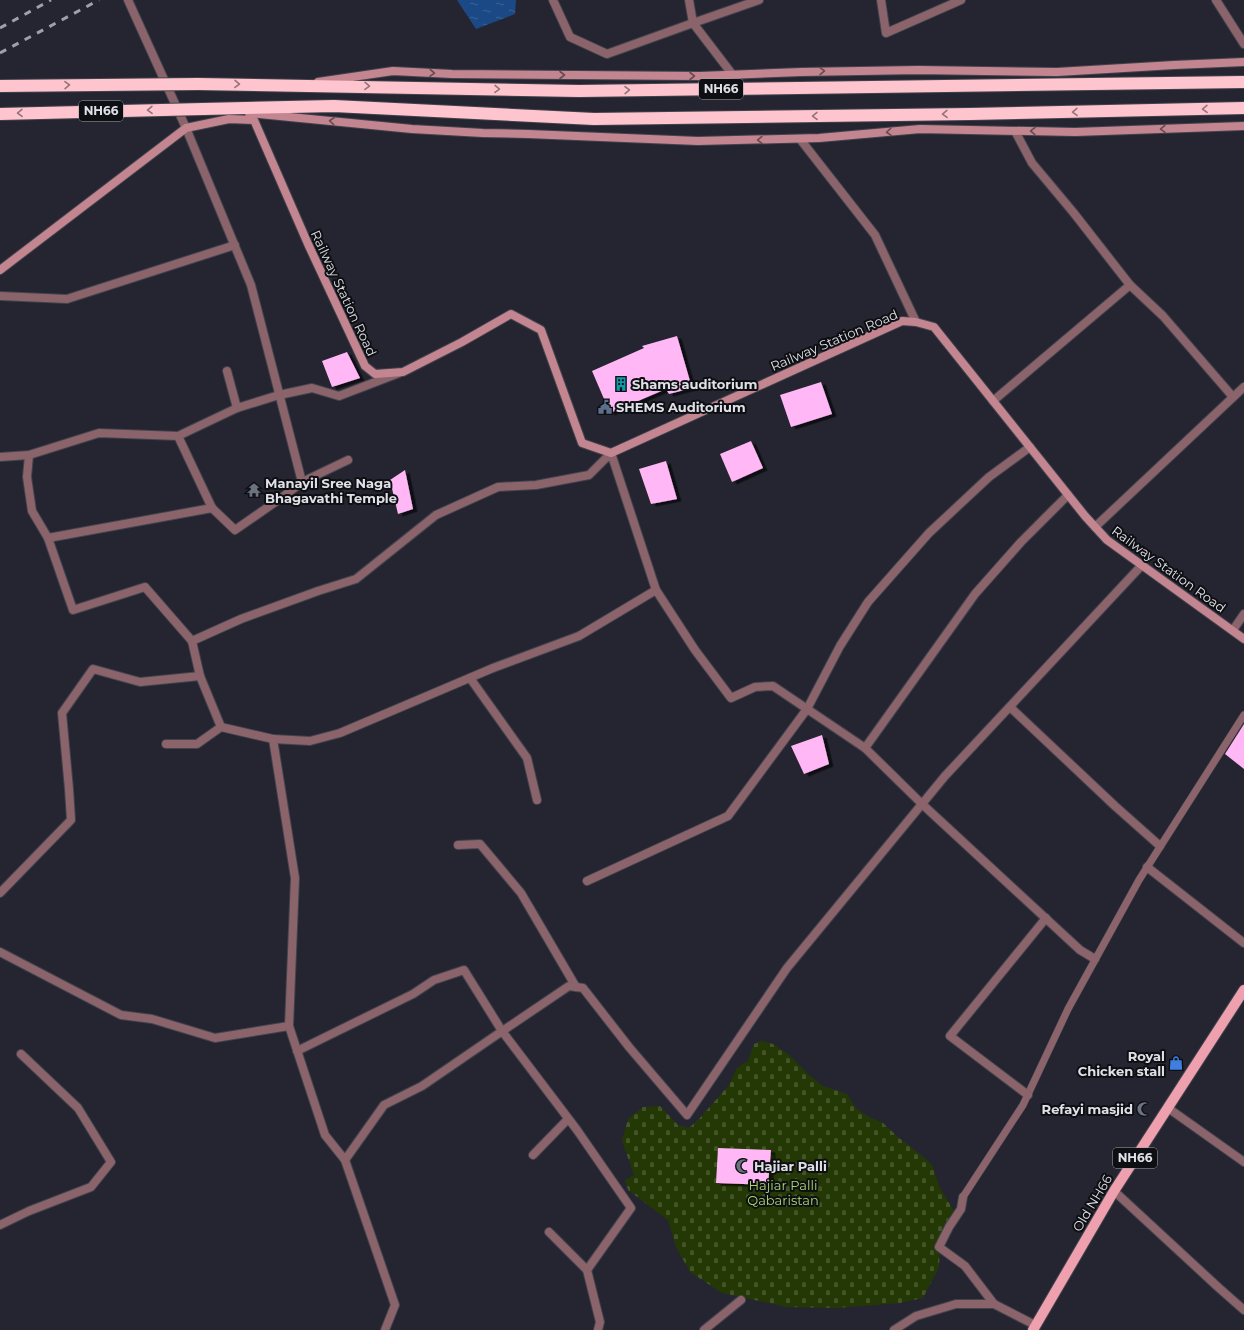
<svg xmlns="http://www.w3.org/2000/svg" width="1244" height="1330" viewBox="0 0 1244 1330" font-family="Montserrat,sans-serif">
  <defs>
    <pattern id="cemetery-stones" width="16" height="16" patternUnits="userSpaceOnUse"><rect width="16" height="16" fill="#243805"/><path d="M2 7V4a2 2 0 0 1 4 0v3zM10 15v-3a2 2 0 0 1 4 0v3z" fill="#445429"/></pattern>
    <pattern id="water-ripples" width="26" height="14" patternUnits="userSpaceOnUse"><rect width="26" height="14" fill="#1a4985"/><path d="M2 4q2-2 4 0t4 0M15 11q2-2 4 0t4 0" fill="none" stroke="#3b6396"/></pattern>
    <filter id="shadow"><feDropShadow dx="4.5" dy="2.5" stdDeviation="0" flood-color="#0009"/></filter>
  </defs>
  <rect width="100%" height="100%" fill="#242530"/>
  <path fill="url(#cemetery-stones)" d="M762,1041L773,1044L788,1054L809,1075L823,1086L847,1094L856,1108L867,1116L883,1123L899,1138L915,1150L932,1165L940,1188L954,1211L940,1247L939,1267L923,1298L900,1303L836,1308L787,1307L722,1293L690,1272L676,1247L668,1220L628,1190L625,1180L634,1175L622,1141L628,1119L643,1107L660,1106L678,1125L689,1128L700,1118L729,1085L737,1068L748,1061L754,1044Z"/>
  <path fill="url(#water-ripples)" d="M457,0H516L515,14L476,29Z"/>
  <g fill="#ffb8f5" filter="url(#shadow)">
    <path d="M677,336L692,388L669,394L666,389L610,413L592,371L644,348L642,346Z"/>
    <path d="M347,352L360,378L332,387L322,361Z"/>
    <path d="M821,382L832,414L791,427L780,395Z"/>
    <path d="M751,441L763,468L732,482L720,454Z"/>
    <path d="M666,461L677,499L651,504L639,469Z"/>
    <path d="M405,470L413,509L398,514L390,480Z"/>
    <path d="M1244,724V769L1225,754Z"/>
    <path d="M822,735L829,764L804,774L791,746Z"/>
    <path d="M718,1148L771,1150L768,1185L716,1183Z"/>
  </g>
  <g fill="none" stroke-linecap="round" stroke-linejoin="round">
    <defs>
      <path id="lane" d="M963,1197L1023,1105L1068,1009L1139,880L1244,715"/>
      <g id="street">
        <path d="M128,0L186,128L251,285L302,482"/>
        <path d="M553,0L570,37L607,54L693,23L732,74"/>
        <path d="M689,0L693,23L759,0"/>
        <path d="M881,0L886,33L961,0"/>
        <path d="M1216,0L1244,44"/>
        <path d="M1015,131L1032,163L1073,212L1130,285L1163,316L1233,397"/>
        <path d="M800,139L875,235L916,322"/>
        <path d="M0,296L67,299L235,245"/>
        <path d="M227,371L237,408L279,395L312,388L339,396L399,373"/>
        <path d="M993,401L1130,285"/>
        <path d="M237,408L178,436L212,508L235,530L284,496L302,482L348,460"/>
        <path d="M29,455L27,477L32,511L48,538L73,610L145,587L192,641"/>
        <path d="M0,457L29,455L99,433L178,436"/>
        <path d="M1095,527L1244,387"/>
        <path d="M48,538L212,508"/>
        <path d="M1233,630L1244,614"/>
        <path d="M470,678L527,758L537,800"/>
        <path d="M1010,707L1115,806L1160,846"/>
        <path d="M273,739L310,741L340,733L493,668L579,636L656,590"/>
        <path d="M166,744H197L221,727"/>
        <path d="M865,748L975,594L1021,542L1068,495"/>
        <path d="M458,845L480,844L521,893L576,987"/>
        <path d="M1147,867L1244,943"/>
        <path d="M587,881L728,816L807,709L840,646L868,602L929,533L989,477L1030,447"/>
        <path d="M0,893L71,820L69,789L62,713L93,669L140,682L200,676"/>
        <path d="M0,952L121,1015L152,1019L215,1038L289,1026"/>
        <path d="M297,1051L413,994L434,980L464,970L502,1031L577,1130L631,1208L587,1270"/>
        <path d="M1028,1095L950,1036L1046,918"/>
        <path d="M1168,1108L1244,1162"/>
        <path d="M533,1155L568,1119"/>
        <path d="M345,1160L384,1105L422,1086L495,1036L569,986L583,988L629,1047L687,1115L787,968L945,776L1142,565"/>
        <path d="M1114,1191L1219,1288L1244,1310"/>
        <path d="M963,1197L961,1209L949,1227L939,1247L965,1266L994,1304"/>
        <path d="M0,1225L29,1211L91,1187L111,1162L78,1108L21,1054"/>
        <path d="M549,1232L587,1270L600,1322L598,1330"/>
        <path d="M385,1330L395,1305L345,1160L325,1135L289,1026L295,878L273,739L221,727L200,676L192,641L241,619L318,591L356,579L436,515L498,487L536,485L589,475L611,453L656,590L695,650L731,698L755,687L773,686L865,748L922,804L1080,950L1095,959"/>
        <path d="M704,1330L741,1300"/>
        <path d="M894,1330L916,1316L956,1304H994L1035,1325"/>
      </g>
      <g id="secondary">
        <path d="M318,82L393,71L452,74L700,76L801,72L918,70L1057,72L1174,65L1244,62"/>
        <path d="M249,113L412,129L483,133L528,134L698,141L819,138L920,129L1075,132L1244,126"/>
        <path d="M0,270L186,128L229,119L254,120L308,244L365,366L375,374L403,372L462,342L511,314L541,330L582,443L611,453L902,321L916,322L934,327L1085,516L1107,540L1244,639"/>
      </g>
      <path id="primary" d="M1033,1330L1114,1191L1244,990"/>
      <g id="highway">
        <path d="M198,84L579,91L1244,82"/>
        <path d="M203,109L334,106L594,119L970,114L1244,108"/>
      </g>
    </defs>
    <use href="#lane" stroke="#42434d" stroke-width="8"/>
    <use href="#street" stroke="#42434d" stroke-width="10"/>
    <use href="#secondary" stroke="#42434d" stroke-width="10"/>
    <use href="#primary" stroke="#42434d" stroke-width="12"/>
    <use href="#highway" stroke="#42434d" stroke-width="14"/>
    <use href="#lane" stroke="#8a646a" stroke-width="7"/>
    <use href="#street" stroke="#8a646a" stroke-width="8"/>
    <use href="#secondary" stroke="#c38690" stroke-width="8"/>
    <use href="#primary" stroke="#efa0ae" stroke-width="10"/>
    <use href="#highway" stroke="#ffc5ce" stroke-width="12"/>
    <g stroke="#9fa0a8" stroke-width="3" stroke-dasharray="7 7" stroke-linecap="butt">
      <path d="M0,28L51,0"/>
      <path d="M0,53L99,0"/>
    </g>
    <defs>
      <g id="highway-bridge">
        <path d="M0,86L198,84"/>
        <path d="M0,114L203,109"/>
      </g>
    </defs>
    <use href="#highway-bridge" stroke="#42434d" stroke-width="14" stroke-linecap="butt"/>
    <use href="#highway-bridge" stroke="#ffc5ce" stroke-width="12"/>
  </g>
  <defs><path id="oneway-chevron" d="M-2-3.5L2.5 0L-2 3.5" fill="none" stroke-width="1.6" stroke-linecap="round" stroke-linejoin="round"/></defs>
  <g stroke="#684a52">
    <use href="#oneway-chevron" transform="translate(822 71) rotate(-1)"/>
    <use href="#oneway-chevron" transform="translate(432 73) rotate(3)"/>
    <use href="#oneway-chevron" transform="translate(562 75)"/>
    <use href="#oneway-chevron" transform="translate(692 76)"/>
    <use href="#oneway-chevron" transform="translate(332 121) rotate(-175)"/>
    <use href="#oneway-chevron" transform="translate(1163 129) rotate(178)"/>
    <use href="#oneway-chevron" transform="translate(1033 131) rotate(-179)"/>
    <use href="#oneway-chevron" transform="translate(889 132) rotate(175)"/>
    <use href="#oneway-chevron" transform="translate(760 140) rotate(179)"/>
  </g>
  <g stroke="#93737a">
    <use href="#oneway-chevron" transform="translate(237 84) rotate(1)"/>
    <use href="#oneway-chevron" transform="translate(67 85) rotate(-1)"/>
    <use href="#oneway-chevron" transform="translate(367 86) rotate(1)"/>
    <use href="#oneway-chevron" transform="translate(497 89) rotate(1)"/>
    <use href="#oneway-chevron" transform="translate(627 90) rotate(-1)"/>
    <use href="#oneway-chevron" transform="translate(1205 109) rotate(179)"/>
    <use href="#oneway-chevron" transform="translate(150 110) rotate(179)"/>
    <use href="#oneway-chevron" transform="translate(1075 112) rotate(179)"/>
    <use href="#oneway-chevron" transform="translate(20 113) rotate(179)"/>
    <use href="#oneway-chevron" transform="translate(945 114) rotate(179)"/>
    <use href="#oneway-chevron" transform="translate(815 116) rotate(179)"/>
  </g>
  <defs>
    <symbol id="building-bare" viewBox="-9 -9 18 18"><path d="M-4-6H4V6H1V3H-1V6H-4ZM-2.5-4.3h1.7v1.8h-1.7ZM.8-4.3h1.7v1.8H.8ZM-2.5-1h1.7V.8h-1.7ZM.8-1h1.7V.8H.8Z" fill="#0f9aa8" stroke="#0e0f13" stroke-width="2.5" paint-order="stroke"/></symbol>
    <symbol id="civic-bare" viewBox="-9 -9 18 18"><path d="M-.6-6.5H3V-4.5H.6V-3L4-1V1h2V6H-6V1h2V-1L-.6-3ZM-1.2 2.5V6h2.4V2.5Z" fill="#5c6f8a" stroke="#0e0f13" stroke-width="2.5" paint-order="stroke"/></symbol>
    <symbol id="temple-bare" viewBox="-9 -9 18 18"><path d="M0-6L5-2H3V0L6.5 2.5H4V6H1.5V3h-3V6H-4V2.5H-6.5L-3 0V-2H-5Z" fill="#6b7280" stroke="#0e0f13" stroke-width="2.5" paint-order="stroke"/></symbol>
    <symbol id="shop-bare" viewBox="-9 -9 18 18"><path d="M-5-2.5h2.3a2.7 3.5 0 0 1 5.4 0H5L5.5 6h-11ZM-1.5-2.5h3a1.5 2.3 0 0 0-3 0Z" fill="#3f7fe0" stroke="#0e0f13" stroke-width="2.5" paint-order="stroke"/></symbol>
    <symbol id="mosque-bare" viewBox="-9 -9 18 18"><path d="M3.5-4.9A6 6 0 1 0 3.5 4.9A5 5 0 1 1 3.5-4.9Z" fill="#6b7280" stroke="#0e0f13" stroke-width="2.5" paint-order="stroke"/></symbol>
  </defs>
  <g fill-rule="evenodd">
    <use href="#building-bare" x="611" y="374" width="20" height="20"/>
    <use href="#civic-bare" x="595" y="397" width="20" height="20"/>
    <use href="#temple-bare" x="244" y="480" width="20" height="20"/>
    <use href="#shop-bare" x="1166" y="1053" width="20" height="20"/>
    <use href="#mosque-bare" x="1134" y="1099" width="20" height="20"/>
    <use href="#mosque-bare" x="733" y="1156" width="20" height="20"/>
  </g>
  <g text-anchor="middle" stroke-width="4" stroke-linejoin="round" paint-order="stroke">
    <g fill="#0e0f13" stroke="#a1a2a8" stroke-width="1">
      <rect x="699" y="79" width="44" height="20" rx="3"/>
      <rect x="79" y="101" width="44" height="20" rx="3"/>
      <rect x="1113" y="1148" width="44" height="20" rx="3"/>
    </g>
    <g font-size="12" font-weight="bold" fill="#e0e1e8">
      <text x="721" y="93">NH66</text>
      <text x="101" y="115">NH66</text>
      <text x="1135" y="1162">NH66</text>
    </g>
    <g font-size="13" fill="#e0e1e8" stroke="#0e0f13">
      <text transform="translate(344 293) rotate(65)" y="5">Railway Station Road</text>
      <text transform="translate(834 340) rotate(-23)" y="5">Railway Station Road</text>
      <text transform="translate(1169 569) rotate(36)" y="5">Railway Station Road</text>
      <text transform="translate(1092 1203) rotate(-59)" y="5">Old NH66</text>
    </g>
    <g font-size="13" font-weight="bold" fill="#e0e1e8" stroke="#0e0f13" text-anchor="start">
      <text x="632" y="389">Shams auditorium</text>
      <text x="616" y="412">SHEMS Auditorium</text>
      <text x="265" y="488">Manayil Sree Naga<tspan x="265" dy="15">Bhagavathi Temple</tspan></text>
      <text x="1165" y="1061" text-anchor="end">Royal<tspan x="1165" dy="15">Chicken stall</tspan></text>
      <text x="1133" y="1114" text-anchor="end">Refayi masjid</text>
      <text x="754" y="1171">Hajiar Palli</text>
    </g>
    <g font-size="13" fill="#a9d770" stroke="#0e0f13">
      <text x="783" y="1190">Hajiar Palli<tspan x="783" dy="15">Qabaristan</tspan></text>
    </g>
  </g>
</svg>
